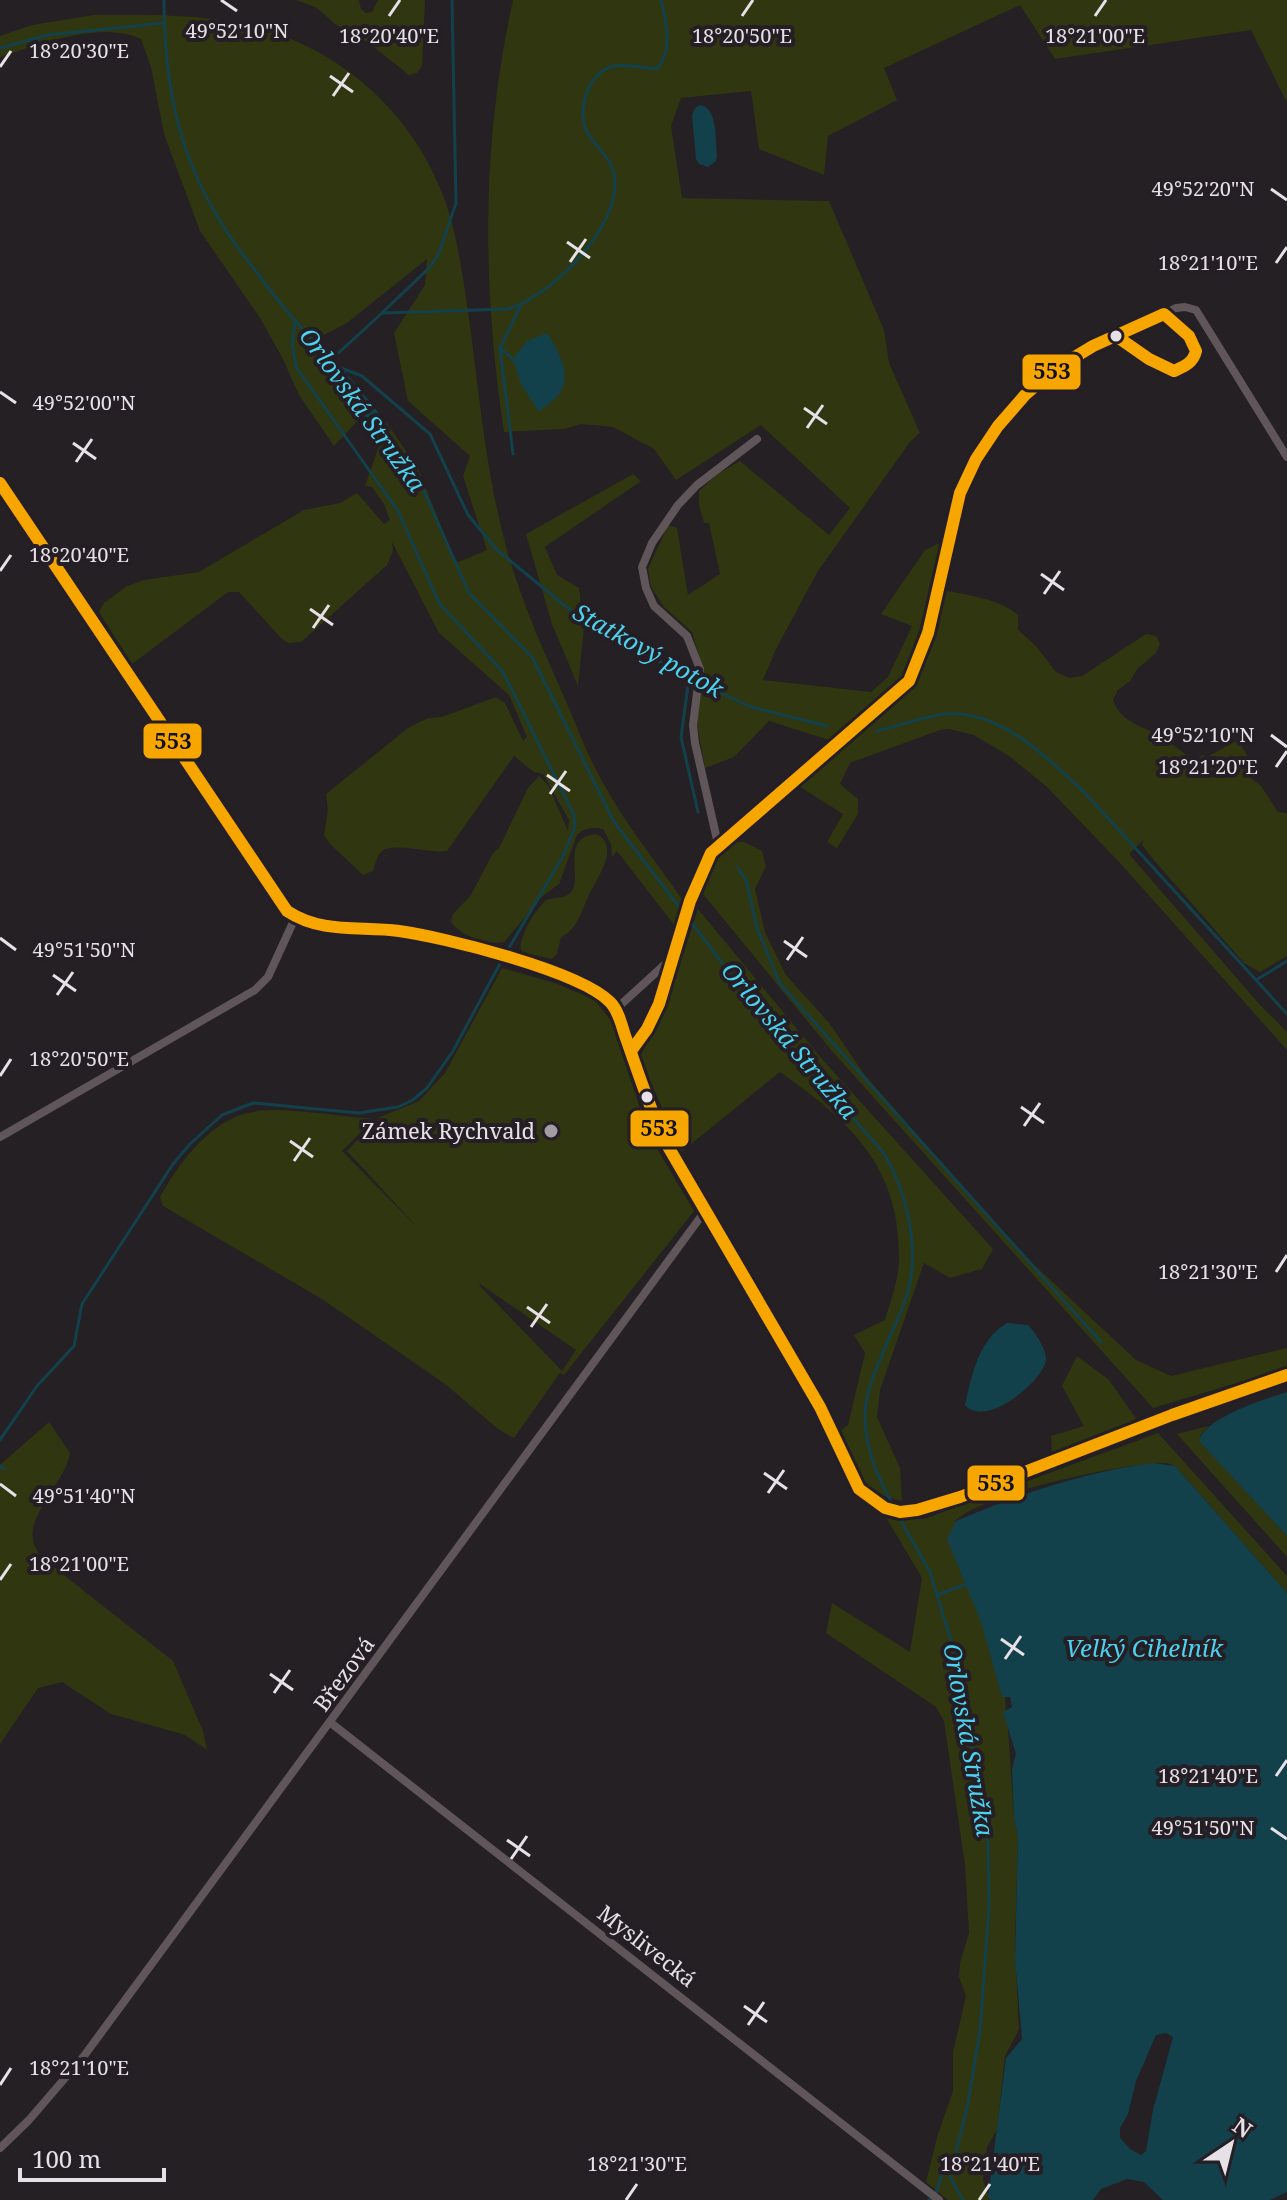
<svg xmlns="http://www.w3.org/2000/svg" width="1287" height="2200" viewBox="0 0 1287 2200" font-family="'Noto Serif',serif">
  <rect width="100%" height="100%" fill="#242024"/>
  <g fill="#303610" fill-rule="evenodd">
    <path d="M296,0H359L361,9L366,13L372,12L378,0H425L422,66L417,73L409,75L369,43L335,24L317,8Z"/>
    <path d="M513,0H1287V103L1251,30L1055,59L1020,5L884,68L897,100L828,136L824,175L759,149L751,91L681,98L671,126L682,198L829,201L884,330L889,363L920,433L910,442L818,571L776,649L763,680L871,692L888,677L912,626L881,614L925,550L940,543C933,577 923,653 902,680C883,703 853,719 832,741L769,721L734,757L705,768L697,724L703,669L692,632L664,607L651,587L648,569L668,525L677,528L688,595L720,574L709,523H704L699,506V491L718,474L740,461L829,535L850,508L761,425L676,480L654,449L613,427L581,424L564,429L504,432C482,285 481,145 513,0Z"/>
    <path d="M94,15C146,15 200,13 251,26C356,52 435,135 456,240C477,343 479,449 507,550C522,604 546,656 569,708C579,732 588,756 601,779C623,821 655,860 682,899L678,930L617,851L612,857L611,844L603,829C592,827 585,828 577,835L559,884L543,896L504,942C487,945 461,936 451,922L453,914L471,895L493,853L499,848L528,788L539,776L548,785L568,831L569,820L543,774L534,772L514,756L447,851C432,854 391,841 381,852C377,856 375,865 373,871L363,875L330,844L324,835L328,810L326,794L408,728L428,718L442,717L496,697L505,703L523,741L527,737L509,695L439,633L392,542L393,551L387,565L301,642L288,643L281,638L239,592H228L132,664L99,612L104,603L127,586L144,580L199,572L304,510L340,503L357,493L384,524L390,520L384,504L372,487L365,486L387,423L418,469L456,563L487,550L463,476L470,456L408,401L394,333L425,285L427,259L347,323L320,337L312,347L324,369L363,415L334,446L299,395L283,359L260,318L200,231L164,134L151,67L141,39C101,20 40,44 0,57V36L32,25Z"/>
    <path d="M633,474L641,481L545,547L557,575L579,588L584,627L578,686L552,624L526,534Z"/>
    <path d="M944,590C969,596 999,598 1018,615V630L1036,646L1056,672L1069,678L1082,676L1146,634L1156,636L1160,644L1156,653L1138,668L1130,681L1118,690L1113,700C1121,724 1145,726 1163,738C1174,745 1184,753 1194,761L1203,755L1207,757L1238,740L1253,766L1244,773L1261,786L1278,812L1287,813V956L1260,972L1244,963L1152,858L1142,845L1143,840L1129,854L1261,1006L1287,1032V1050L1120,863L1047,787L1009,756L974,735L949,729L940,730L850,763L840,784L858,799V814L837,848L827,842L843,814L797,785L913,684L923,665Z"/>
    <path d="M596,834C622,845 596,880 589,895C581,911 578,929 561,937L557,954L552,959L525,953L521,950C518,937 536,909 546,900C552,898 560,898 565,896C590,888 555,838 596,834Z"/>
    <path d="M734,842H744L762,851L766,866L755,889L765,932L786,975L830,1024L864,1074L967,1192L1029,1260L1136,1360L1171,1376L1287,1348V1368L1153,1408L831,1050L703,894L715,861Z"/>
    <path d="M698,909L822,1059L993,1249L982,1269L950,1278L924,1263L880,1390L877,1417L900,1468L902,1501L877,1494L864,1482L841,1430L848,1425L865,1353L854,1335L885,1320C891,1299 900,1277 899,1254C898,1164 849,1121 780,1072L681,1152L640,1057L669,996Z"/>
    <path d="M502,968L555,983L595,1000L611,1021L649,1135L694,1211L564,1375L560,1373L514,1438L498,1429L445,1384L322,1299L163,1206L160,1197C181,1160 212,1117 257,1111C287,1107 342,1117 374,1119L342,1151L418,1228L347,1151L380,1117L419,1101L445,1073ZM480,1284L576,1350L562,1371L479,1285Z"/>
    <path d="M1077,1356L1109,1380L1137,1420L1052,1454L1051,1436L1084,1426L1062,1386Z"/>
    <path d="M49,1422L70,1453C66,1480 28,1514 33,1539C33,1545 38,1552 41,1557L173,1661L203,1731L207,1750L185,1735L111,1714L62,1682L38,1688L0,1744V1465Z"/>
    <path d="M1209,1426L1201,1434L1200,1441L1287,1536V1557L1177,1434Z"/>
    <path d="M1158,1433L1287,1576V1593L1175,1466L1167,1463C1122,1463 987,1492 955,1521L1002,1697H1005L1006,1710L1004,1712L1008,1729L1014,1817L1018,1835L1015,1949L1019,2029L1005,2056L997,2130L987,2147L983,2180L990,2200H948L926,2182L937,2137L953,2091V2052L966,1996L959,1977L960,1963L969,1933L965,1865L944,1721L936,1707L826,1633L832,1603L910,1652L922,1578L887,1519H924Z"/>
  </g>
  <g fill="#13414b" fill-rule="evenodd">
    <path d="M701,105C718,110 715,139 717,155L716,161L708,167L699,164L696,159L692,115L696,107Z"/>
    <path d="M547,333C558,350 573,374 559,394C554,401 545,406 539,412L521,384L513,359L527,341Z"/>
    <path d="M331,354L387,423L381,437L324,369L327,366L322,361Z"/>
    <path d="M1007,1323L1028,1325C1034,1331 1046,1348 1046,1358C1047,1378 986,1430 965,1405C972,1375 978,1340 1007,1323Z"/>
    <path d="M1287,1392V1536L1199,1441C1206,1417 1265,1399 1287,1392Z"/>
    <path d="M1153,1463L1175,1466L1287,1593V2192L1270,2200H1163L1144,2182L1127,2179L1101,2189L1093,2200H991L988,2197L1006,2058L1022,2039L1015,1960L1018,1836L1014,1817L1012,1769L1016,1754L1003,1712L1012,1707L1010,1697H1002L981,1622L947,1539L956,1521C1016,1495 1088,1471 1153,1463ZM1166,2033L1173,2037L1153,2110L1146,2151L1141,2155L1130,2149L1120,2138V2128L1128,2114L1136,2081L1156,2035Z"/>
  </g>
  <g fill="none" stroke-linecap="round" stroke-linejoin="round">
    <g stroke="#13414b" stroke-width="3">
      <path d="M164,0C164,101 185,181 248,261C264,282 280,304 298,324C308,336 320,347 329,361"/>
      <path d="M0,48L47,35L164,23"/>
      <path d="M382,313L431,266L439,253L456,203L452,0"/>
      <path d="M500,348L513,359"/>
      <path d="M332,359L382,313L508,309C552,296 631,219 612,167C607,154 593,144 587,132C576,111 588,71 614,66C627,64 644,68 657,69C673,49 667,24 661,0"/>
      <path d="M341,368L362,376L430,434L468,515L497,550L575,614L689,678L751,707L827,726"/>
      <path d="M384,429L418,478L469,593L532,657L614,822L683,912"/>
      <path d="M513,454L500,348L520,307"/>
      <path d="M689,678L681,737L698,812"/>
      <path d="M877,731C897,726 918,719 938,715C996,705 1045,756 1084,792L1287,1014"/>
      <path d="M738,868L746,880L757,928L780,984L1101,1342"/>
      <path d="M688,918L761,1014L883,1152C906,1189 919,1244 909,1287C904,1309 892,1330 884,1350C876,1371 865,1392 865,1415C864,1445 879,1481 894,1507"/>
      <path d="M1256,980L1287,961"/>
      <path d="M0,1440L37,1386L74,1346L82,1304L173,1164L190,1144L222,1115L253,1103L358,1113L398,1107L413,1100L427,1088L453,1051L503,958L563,856L575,827L574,815L503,672L439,603L398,511L296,367L292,342L295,321"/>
      <path d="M0,1466L5,1469"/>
      <path d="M897,1514L930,1572L961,1673L988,1844L989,1907L980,2030L968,2103L950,2177L963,2200"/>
      <path d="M937,1595L966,1584"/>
      <path d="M929,2200L935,2197L942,2173"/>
    </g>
    <g stroke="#60565a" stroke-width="8">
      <path d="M718,844L695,743L693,725L700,669L687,636L654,606L646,588L642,567L652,543L678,505L697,485L757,439"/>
      <path d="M615,1010L674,956"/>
      <path d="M631,1051C681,994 674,912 711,853L909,681C934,638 939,582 950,534C965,465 1009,395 1072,358C1105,339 1142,326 1176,308L1185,307L1196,310L1287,457"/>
      <path d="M0,1137L255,990L268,977L295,918"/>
      <path d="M331,1723L939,2200"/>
      <path d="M0,2148L29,2120L84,2056L705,1211"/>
    </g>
    <path stroke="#62585c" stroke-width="11" d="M0,483L287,911C316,936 363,927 398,931C439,936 585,974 610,1002C619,1013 622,1028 627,1041C640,1075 649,1111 666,1143L820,1407L859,1489L885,1508L900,1512L917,1510L960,1497L1172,1415L1287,1375"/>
    <defs>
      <g id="bus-1">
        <path d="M0,483L287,911C322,934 359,926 399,931C443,937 580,971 610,1002C620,1012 622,1029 627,1041C639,1075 650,1110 666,1143L820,1407L859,1489L885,1508L900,1512L917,1510L960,1497L1172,1415L1287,1375"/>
        <path d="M631,1051L647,1029L659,1004L690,901L711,853L909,681L928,633L960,493L976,459L998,426L1025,395L1055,369L1093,346L1164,314L1189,336L1196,351C1193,363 1185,366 1174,371L1149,359L1116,336"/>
      </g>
    </defs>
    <use href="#bus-1" stroke="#251f25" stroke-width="18"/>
    <use href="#bus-1" stroke="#f7a600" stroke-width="12"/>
  </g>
  <path fill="none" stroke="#e5e1e6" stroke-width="3" d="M221,0L237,11M389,16L400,0M742,16L753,0M1095,16L1106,0M0,67L11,51M330,76L353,92M333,96L349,73M1271,189L1287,200M567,242L590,258M570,262L586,239M1276,263L1287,247M0,392L16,403M804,408L827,424M807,428L823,405M73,443L96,459M76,462L92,439M0,571L11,555M1041,574L1064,590M1044,594L1060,571M310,609L333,625M313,628L329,605M1271,735L1287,747M1276,767L1287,751M547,775L570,791M550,794L566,771M0,938L16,950M784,941L807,957M787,960L803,937M53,975L76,991M57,995L73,972M0,1076L11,1059M1021,1107L1044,1123M1024,1126L1040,1103M290,1141L313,1157M294,1161L310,1138M1276,1272L1287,1255M527,1307L550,1323M531,1327L547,1304M764,1473L787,1489M0,1484L16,1496M768,1493L784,1470M0,1580L11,1564M1001,1639L1024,1655M1005,1659L1021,1636M270,1674L293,1690M274,1693L290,1670M1276,1776L1287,1760M1271,1828L1287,1839M507,1840L530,1856M511,1859L527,1836M744,2006L767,2022M748,2025L764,2002M0,2085L11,2068M626,2200L637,2184M979,2200L990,2184"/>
  <g fill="#e5e1e6" stroke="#251f25" stroke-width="3">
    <circle cx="1116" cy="336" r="7"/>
    <circle cx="647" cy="1097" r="7"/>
  </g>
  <circle fill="#a19da2" stroke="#251f25" stroke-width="3" cx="551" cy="1131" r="8"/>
  <g text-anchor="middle" stroke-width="8" stroke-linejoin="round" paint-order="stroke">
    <g font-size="22" fill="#e5e1e6" stroke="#251f25" text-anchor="end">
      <text x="535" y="1139">Zámek Rychvald</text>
    </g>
    <g font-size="22" fill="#e5e1e6" stroke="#251f25">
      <text transform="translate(344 1674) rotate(-54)" y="8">Březová</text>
      <text transform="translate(647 1946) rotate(38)" y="8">Myslivecká</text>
    </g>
    <g font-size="24" font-style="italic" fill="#4ad2ef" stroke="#251f25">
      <text transform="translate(362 410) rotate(54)" y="8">Orlovská Stružka</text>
      <text transform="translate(648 651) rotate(29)" y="8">Statkový potok</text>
      <text transform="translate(789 1041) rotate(50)" y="8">Orlovská Stružka</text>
      <text x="1144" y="1657">Velký Cihelník</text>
      <text transform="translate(968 1740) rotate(80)" y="8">Orlovská Stružka</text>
    </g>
  </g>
  <g font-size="20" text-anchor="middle" fill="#e5e1e6" stroke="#251f25" stroke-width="8" stroke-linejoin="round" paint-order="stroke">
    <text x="237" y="38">49°52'10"N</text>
    <text x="389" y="43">18°20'40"E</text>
    <text x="742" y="43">18°20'50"E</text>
    <text x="1095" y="43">18°21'00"E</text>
    <text x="79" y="58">18°20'30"E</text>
    <text x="1203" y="196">49°52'20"N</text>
    <text x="1208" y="270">18°21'10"E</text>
    <text x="84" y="410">49°52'00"N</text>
    <text x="79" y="562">18°20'40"E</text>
    <text x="1203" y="742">49°52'10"N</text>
    <text x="1208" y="774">18°21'20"E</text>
    <text x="84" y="957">49°51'50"N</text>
    <text x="79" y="1066">18°20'50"E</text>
    <text x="1208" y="1279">18°21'30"E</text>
    <text x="84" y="1503">49°51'40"N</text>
    <text x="79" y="1571">18°21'00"E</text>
    <text x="1208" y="1783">18°21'40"E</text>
    <text x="1203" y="1835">49°51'50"N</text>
    <text x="79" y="2075">18°21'10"E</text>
    <text x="637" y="2171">18°21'30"E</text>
    <text x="990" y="2171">18°21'40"E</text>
  </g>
  <g stroke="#251f25" stroke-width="3">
    <rect x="1021" y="353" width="61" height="38" rx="8" fill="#f7a600"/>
    <rect x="142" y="722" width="61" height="38" rx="8" fill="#f7a600"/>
    <rect x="629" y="1109" width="61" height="39" rx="8" fill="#f7a600"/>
    <rect x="966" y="1464" width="60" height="38" rx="8" fill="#f7a600"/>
  </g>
  <g font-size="22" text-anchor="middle" font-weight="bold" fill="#111">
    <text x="1052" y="379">553</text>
    <text x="173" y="749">553</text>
    <text x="659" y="1136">553</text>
    <text x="996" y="1491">553</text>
  </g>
  <g transform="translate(1231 2144) rotate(35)" stroke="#251f25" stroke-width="6" paint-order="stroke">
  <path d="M0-6L14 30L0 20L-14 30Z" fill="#e5e1e6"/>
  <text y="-12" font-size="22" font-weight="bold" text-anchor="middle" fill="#e5e1e6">N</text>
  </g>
  <path d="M20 2168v12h144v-12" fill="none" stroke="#e5e1e6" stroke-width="4"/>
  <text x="32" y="2168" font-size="24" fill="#e5e1e6" stroke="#251f25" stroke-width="6" paint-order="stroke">100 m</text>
</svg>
